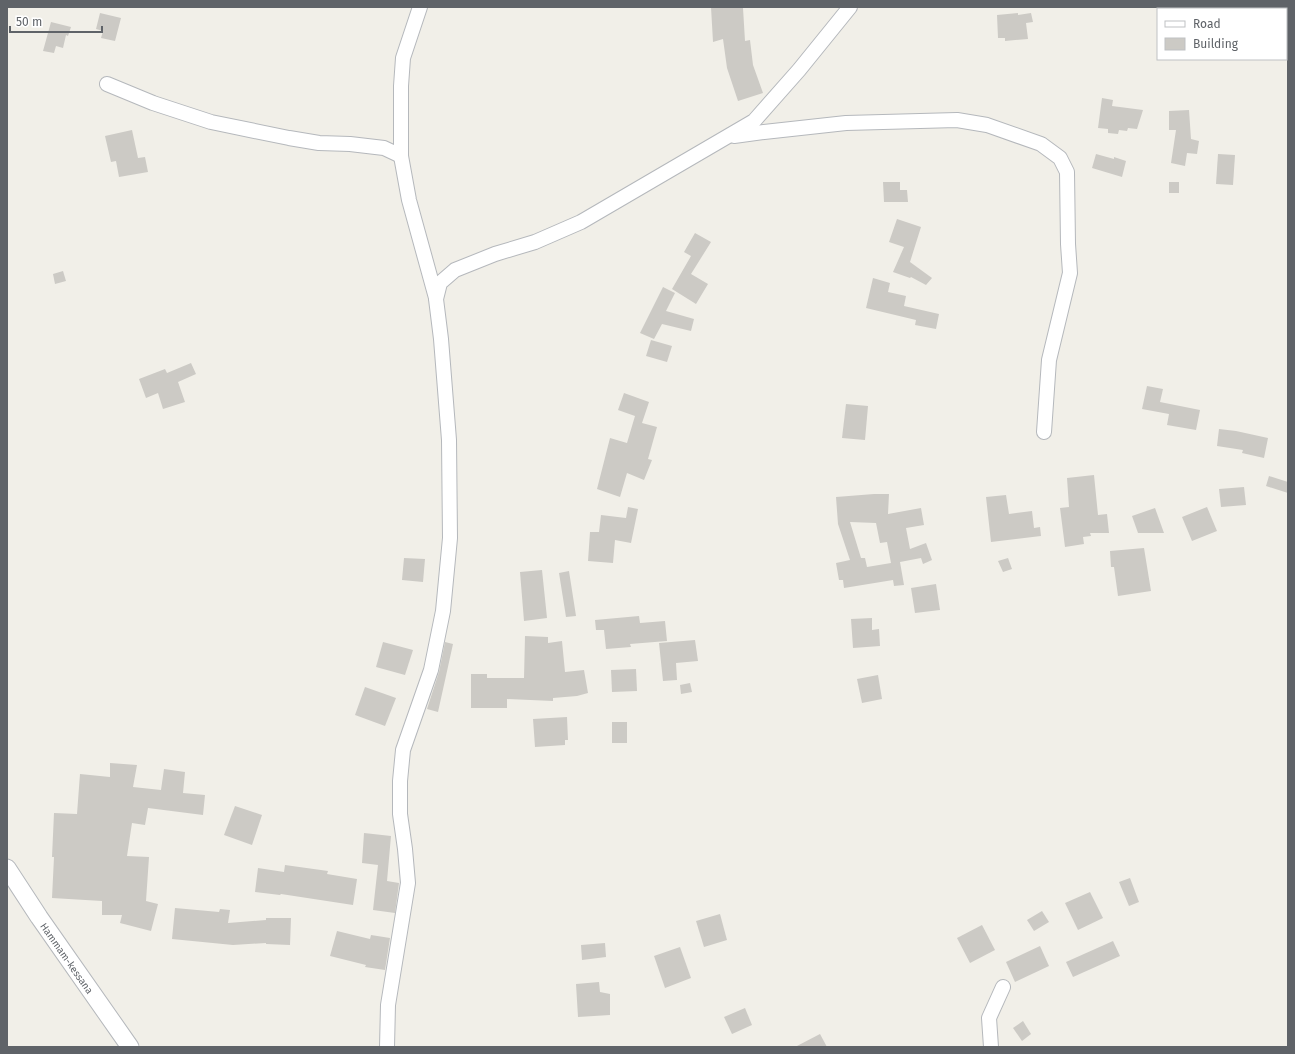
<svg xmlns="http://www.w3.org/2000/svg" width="1295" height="1054" viewBox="0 0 1295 1054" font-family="'Fira Sans',sans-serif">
  <rect width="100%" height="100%" fill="#f1efe8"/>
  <g fill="#cccac5" fill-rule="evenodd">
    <path d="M711,7L743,8L745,41L750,40L753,65L763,93L738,101L727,68L723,39L713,42Z"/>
    <path d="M100,13L121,18L115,41L101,38L103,31L96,29Z"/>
    <path d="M1018,13V15L1031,13L1033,22L1026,23L1028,39L1005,41V38H998L997,15Z"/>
    <path d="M51,22L71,27L68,36L66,35L63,48L56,46L54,53L43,51Z"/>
    <path d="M1102,98L1113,100L1112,106L1143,110L1137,129L1128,128L1127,131L1119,130L1118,134L1108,133V129L1098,128Z"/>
    <path d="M1189,110L1191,139L1199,141L1197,154L1187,153L1185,166L1171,163L1176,130H1169V111Z"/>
    <path d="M132,130L138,158L145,157L148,172L119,177L116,161L111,162L105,136Z"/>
    <path d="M1096,154L1114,159V157L1126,161L1122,177L1092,168Z"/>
    <path d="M1218,154L1235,155L1233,185L1216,184Z"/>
    <path d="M883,182H900V190H907L908,202H884Z"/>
    <rect x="1169" y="182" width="10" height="11"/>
    <path d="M897,219L921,227L910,262L932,278L926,285L911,277L910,278L893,272L904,247L889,242Z"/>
    <path d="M695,233L711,242L691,274L708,284L696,304L672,289L691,256L684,252Z"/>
    <path d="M63,271L66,281L55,284L53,274Z"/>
    <path d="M873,278L890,283L888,292L906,296L904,306L939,314L936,329L915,325L916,320L866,308Z"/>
    <path d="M663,287L675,293L666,311L694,319L691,331L662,324L654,339L640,333Z"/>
    <path d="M651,340L672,346L667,362L646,356Z"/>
    <path d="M191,363L196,374L178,382L185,402L163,409L158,393L146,398L139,379L165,369L167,373Z"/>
    <path d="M1147,386L1163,389L1160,402L1200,410L1196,430L1167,425L1169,414L1142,409Z"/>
    <path d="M624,393L649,402L642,423L657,427L648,459L652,460L644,480L627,473L620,497L597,489L610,438L627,443L635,416L618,410Z"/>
    <path d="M846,404L868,406L865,440L842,438Z"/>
    <path d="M1219,429L1236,431L1268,438L1264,458L1242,453L1243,450L1217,446Z"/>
    <path d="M1094,475L1098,515L1107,514L1109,533H1090L1091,536L1083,537L1084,544L1065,547L1060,508L1069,507L1067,478Z"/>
    <path d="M1269,476L1288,482V493L1266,486Z"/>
    <path d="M1244,487L1246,505L1221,507L1219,489Z"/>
    <path d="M874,494H889L888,514L921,508L924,525L906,528L910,549L926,543L932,560L923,564L921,558L900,562L904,585L894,586L893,580L844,588L843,580H839L836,563L850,560L838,524L836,497ZM850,522L876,523L880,543L887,542L891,563L867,567L865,558H861Z"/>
    <path d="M1006,495L1009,514L1032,511L1034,528L1040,527L1041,536L991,542L986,497Z"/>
    <path d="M628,507L638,509L631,543L615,540L613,563L588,561L590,532H599L601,515L626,518Z"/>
    <path d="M1207,507L1217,531L1192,541L1182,517Z"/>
    <path d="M1155,508L1164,533H1138L1132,516Z"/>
    <path d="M1144,548L1151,591L1118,596L1114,567H1111L1110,551Z"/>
    <path d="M404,558L425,559L423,582L402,580Z"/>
    <path d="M1008,558L1012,569L1003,572L998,561Z"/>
    <path d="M542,570L547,618L524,621L520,572Z"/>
    <path d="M569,571L576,616L566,617L559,573Z"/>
    <path d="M936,584L940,610L915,613L911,588Z"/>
    <path d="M639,616L640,623L665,621L667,641L630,644L631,647L606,649L604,630H596L595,620Z"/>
    <path d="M872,618V630L879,629L880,646L853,648L851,619Z"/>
    <path d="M525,636L548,637V643L562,641L565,672L584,670L588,693L577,696L553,698V701L507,699V708H471V674H487V678H524Z"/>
    <path d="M695,640L698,661L676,663L677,680L663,681L659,643Z"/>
    <path d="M383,642L413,650L405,675L376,667Z"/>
    <path d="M445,642L453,644L438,712L427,709L439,672Z"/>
    <path d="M636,669L637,691L612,692L611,670Z"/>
    <path d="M878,675L882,699L862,703L857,679Z"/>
    <path d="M690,683L692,692L681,694L680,685Z"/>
    <path d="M365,687L396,698L385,726L355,715Z"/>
    <path d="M567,717L568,740H565V745L535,747L533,719Z"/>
    <rect x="612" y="722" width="15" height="21"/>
    <path d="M110,763L137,765L133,787L161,790L164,769L185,772L183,793L205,795L203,815L148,808L145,825L132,823L127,856L149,857L146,901L158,904L151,931L120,923L122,915H102V901L52,898L54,857H52L54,813L77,814L80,774L110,777Z"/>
    <path d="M235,806L262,815L252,845L224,835Z"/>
    <path d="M364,833L391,836L387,881L399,883L395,913L373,910L378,865L362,863Z"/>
    <path d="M285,865L328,871L327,874L357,879L353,905L281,894L280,895L255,892L258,868L284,872Z"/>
    <path d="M1130,878L1139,902L1129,906L1119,882Z"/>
    <path d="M1090,892L1103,918L1078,930L1065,903Z"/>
    <path d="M175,908L219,912L220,909L230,910L228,923L266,920V918H291L290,945L266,944V943L233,945L172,939Z"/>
    <path d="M1042,911L1049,922L1034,931L1027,920Z"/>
    <path d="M720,914L727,940L704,947L696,921Z"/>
    <path d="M982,925L995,950L970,963L957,938Z"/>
    <path d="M337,931L370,939L371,935L390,938L385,970L365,967L366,965L330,956Z"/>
    <path d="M1113,941L1120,956L1073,977L1066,962Z"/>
    <path d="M605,943L606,957L582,960L581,945Z"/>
    <path d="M1040,946L1049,966L1015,982L1006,962Z"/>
    <path d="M680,947L691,978L665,988L654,956Z"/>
    <path d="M599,982L600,992L610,994V1015L578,1017L576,984Z"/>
    <path d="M745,1008L752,1025L732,1034L724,1017Z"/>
    <path d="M1023,1021L1031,1034L1022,1041L1013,1028Z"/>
    <path d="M820,1034L827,1047H795Z"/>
  </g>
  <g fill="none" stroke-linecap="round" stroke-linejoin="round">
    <defs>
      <g id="minor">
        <path d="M420,7L403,58L401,86V156L409,200L436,298"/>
        <path d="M107,84L153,103L211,122L289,138L319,143L350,144L384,148L401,156"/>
        <path d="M734,136L764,132L846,123L957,120L987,125L1041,144L1060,158L1067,172L1068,244L1070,273L1049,360L1044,432"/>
        <path d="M387,1047L388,1005L408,883L405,849L400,814V781L403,750L431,670L443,611L450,538L449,440L441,339L436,299L440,283L455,270L495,254L535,242L581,222L754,121L799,70L850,7"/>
        <path d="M991,1047L989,1018L1003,987"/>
      </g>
      <path id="tertiary" d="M7,868L39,917L130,1047"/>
    </defs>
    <use href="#minor" stroke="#b5b8bc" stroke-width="16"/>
    <use href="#tertiary" stroke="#b5b8bc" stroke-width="19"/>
    <use href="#minor" stroke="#fff" stroke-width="14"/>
    <use href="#tertiary" stroke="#fff" stroke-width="17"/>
  </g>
  <g text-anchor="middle" stroke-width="3" stroke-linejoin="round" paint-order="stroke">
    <g font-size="10" fill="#5f6368" stroke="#fff">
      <text transform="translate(67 958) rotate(55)" y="4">Hammam-kessana</text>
    </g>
  </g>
  <rect width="1295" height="1054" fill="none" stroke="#5f6368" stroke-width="16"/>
  <rect x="1157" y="8" width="130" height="52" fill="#ffffff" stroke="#bfc1c3"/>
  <rect x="1165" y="21" width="20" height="6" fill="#ffffff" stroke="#bfc1c3"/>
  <text x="1193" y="28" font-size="12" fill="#5f6368">Road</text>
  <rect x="1165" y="38" width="20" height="12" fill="#cccac5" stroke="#bfc1c3"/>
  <text x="1193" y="48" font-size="12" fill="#5f6368">Building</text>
  <path d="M10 26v6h92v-6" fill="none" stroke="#5f6368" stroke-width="2"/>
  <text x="16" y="26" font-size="12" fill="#5f6368" stroke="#ffffff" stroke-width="3" paint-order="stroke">50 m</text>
</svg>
